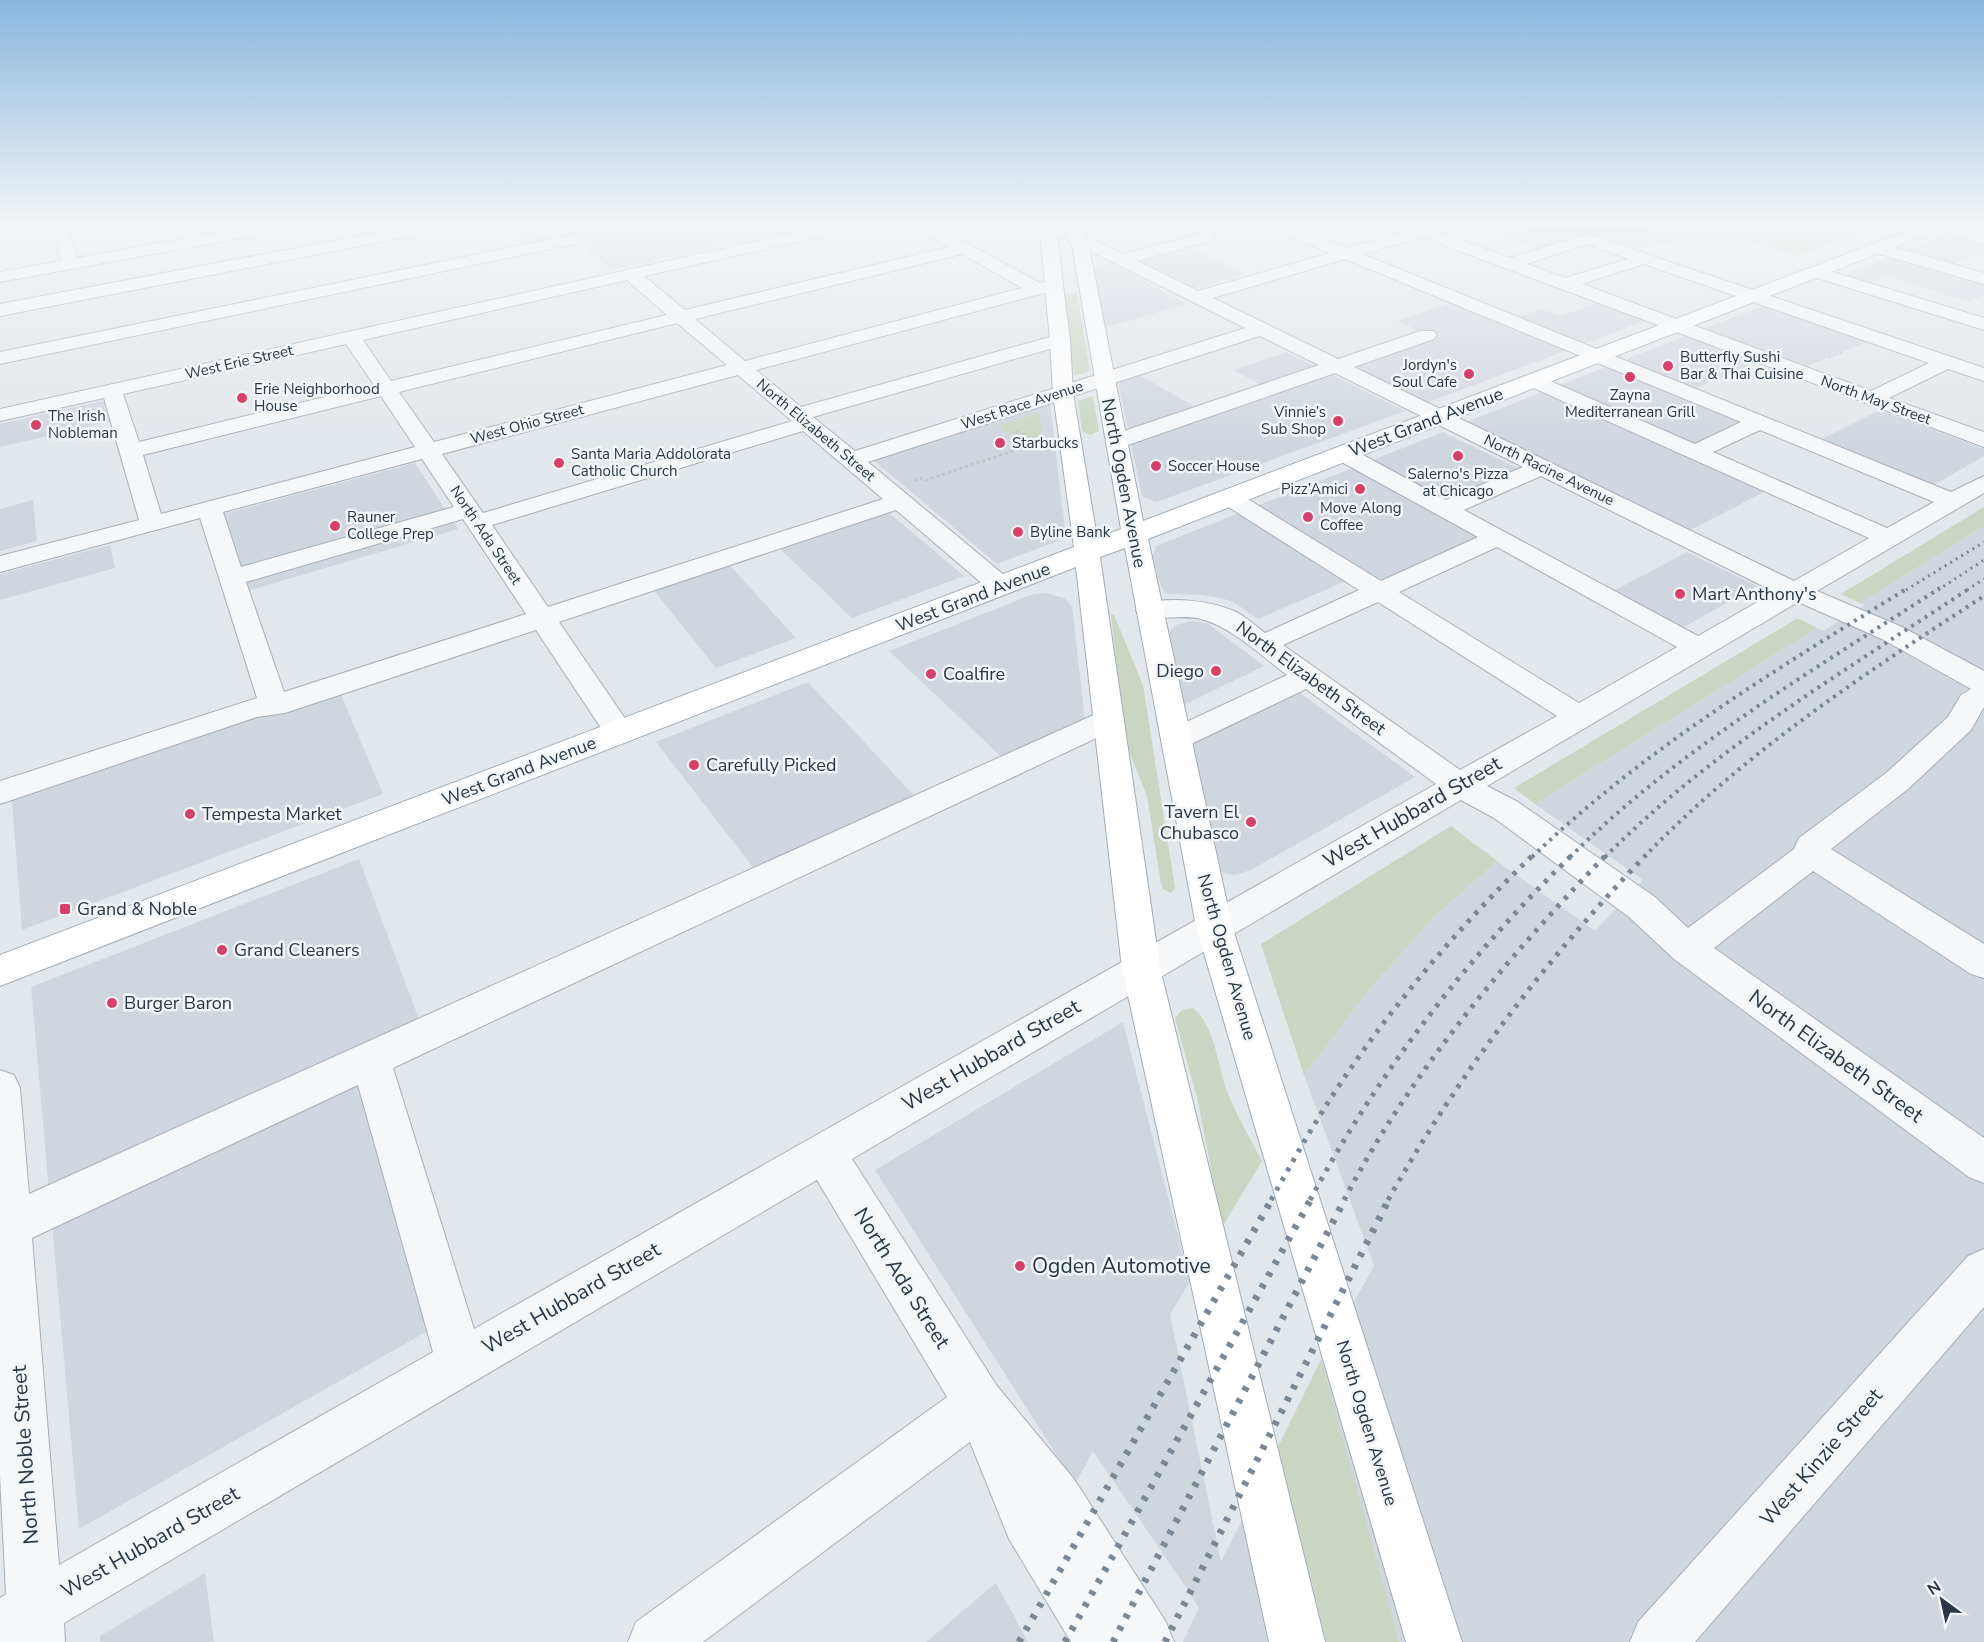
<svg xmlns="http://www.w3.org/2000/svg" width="1984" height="1642" viewBox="0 0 1984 1642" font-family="'Nunito Sans',sans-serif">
  <rect width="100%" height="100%" fill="#e2e7eb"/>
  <g fill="#d0d6de">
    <path d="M502,222H525L550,244L531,248Z"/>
    <path d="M555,222H830L612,270Z"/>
    <path d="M1948,233L1984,244V253L1947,267L1984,279V295L1969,302L1888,276L1870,283L1845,275Z"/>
    <path d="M1181,244L1245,274L1193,289L1129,258Z"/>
    <path d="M1110,263L1187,304L1106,327L1090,269Z"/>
    <path d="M1460,300L1510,320L1541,309L1560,316L1597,303L1645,321L1426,403L1345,363L1426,334L1397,321Z"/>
    <path d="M1772,303L1875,338L1806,367L1703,329Z"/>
    <path d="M1685,336L1757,362L1687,392L1759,422L1696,452L1774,487L1690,530L1466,422Z"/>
    <path d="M1286,352L1405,411L1165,499L1156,502L1142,496L1118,381L1139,375L1203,411L1268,388L1233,370Z"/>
    <path d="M115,398L121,419L0,447V424Z"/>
    <path d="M1050,403L1066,538L997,564L872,459Z"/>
    <path d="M1880,410L1984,449V456L1925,490L1812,444Z"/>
    <path d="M1443,432L1528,473L1446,509L1497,538L1379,591L1355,577L1258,619L1235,603L1224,599L1202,595L1165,594L1158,578L1153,556L1156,546Z"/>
    <path d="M415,463L458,529L237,594L212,517Z"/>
    <path d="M33,500L37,541L0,551V509Z"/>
    <path d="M882,507L964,576L852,618L773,542Z"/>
    <path d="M1984,526V1642H1183L1199,1608L1189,1592L1093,1451L1075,1484L875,1170L1123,1022L1190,1282L1170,1314L1221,1562L1321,1360L1374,1266L1304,1075L1373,985L1435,916L1497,861L1595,931L1643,880L1535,804L1817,628L1823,631L1865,605L1860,603Z"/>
    <path d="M110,545L115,568L0,600V574Z"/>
    <path d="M1687,552L1757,586L1673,633L1604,596Z"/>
    <path d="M724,559L796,638L716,668L649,584Z"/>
    <path d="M1046,593L1064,598L1072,606L1086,730L1010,765L889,651L1031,595Z"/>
    <path d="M1191,621L1207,623L1264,666L1184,705L1168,633L1176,625Z"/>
    <path d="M808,682L923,805L762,879L656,742Z"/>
    <path d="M337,685L383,794L22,930L11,789Z"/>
    <path d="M1293,688L1415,777L1251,870L1235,875L1223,873L1217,864L1191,739Z"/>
    <path d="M359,859L425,1035L371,1060L447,1320L79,1529L31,987Z"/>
    <path d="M205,1573L214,1642H100V1636Z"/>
    <path d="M996,1583L1028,1642H926Z"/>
  </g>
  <g fill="#cad6c3">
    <path d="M1457,222L1609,230L1687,222H1889L1796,256L1731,235L1624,249L1585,236L1544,250L1481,227Z"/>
    <path d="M1077,292L1090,371L1074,376L1061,296Z"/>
    <path d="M1093,396L1099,431L1090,435L1082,431L1078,401Z"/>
    <path d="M1039,413L1043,442L1024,446L1017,440L1020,438V435L1009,434L998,426Z"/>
    <path d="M1984,507V526L1860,603L1841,594Z"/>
    <path d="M1111,615H1114L1143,685L1175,888L1171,893L1163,889L1161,884L1147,796L1127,747L1124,730Z"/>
    <path d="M1798,618L1817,628L1535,804L1514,788Z"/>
    <path d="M1451,826L1497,861L1435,916L1373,985L1304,1075L1261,944Z"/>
    <path d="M1192,1008C1214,1021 1218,1067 1227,1091C1236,1115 1250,1138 1262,1161L1222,1227L1198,1101L1175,1018L1182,1010Z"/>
    <path d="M1321,1360L1399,1642H1327L1278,1447Z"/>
  </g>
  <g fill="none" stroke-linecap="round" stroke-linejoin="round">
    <defs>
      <g id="minor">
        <path d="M50,222H66L77,258L276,222H309L301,227L0,282V272L61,261Z"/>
        <path d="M434,222H465L457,227L0,316V304Z"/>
        <path d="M844,222H872L864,227L644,276L685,310L949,247L909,222H928L1040,283L1053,280L1059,281L1062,285L1059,289L756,370L801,407L1053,336H1067L1070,340L1067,344L813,417L855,451L1245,328L1038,225L1036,222H1056L1123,254L1208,232L1214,234L1216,237L1214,240L1137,261L1198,291L1330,253L1262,225L1260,222H1281L1347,248L1407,231L1391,225L1389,222C1405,222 1420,223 1435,227L1436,231L1510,258L1581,236H1593L1984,368V381L1948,369L1889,398L1984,432V447L1422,237L1362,254L1951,492L1984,476V493L1817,591L1902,627L1984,671V707L1971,730L1908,789L1831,849L1984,944V978L1971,974L1813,871L1714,948L1984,1138V1183L1969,1177L1674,959L1629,917L1494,818L1461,800L852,1159L997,1386L1074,1479L1166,1622L1174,1642H1071L1009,1539L970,1442L703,1642H628L636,1622L947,1397L817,1180L64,1623L65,1642H0V1598L6,1594L0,1475V1070L14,1075L20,1088L29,1194L1098,713L1109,710L1120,713L1124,720L1120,727L393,1068L474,1329L1436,784L1306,689L1187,746L1176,749L1165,746L1161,739L1165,732L1287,675C1263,657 1230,626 1201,619C1181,614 1159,621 1139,616L1136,610L1139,604C1169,597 1210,599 1238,613C1247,618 1256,626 1265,633L1359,590L1222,503L1218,498L1222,493L1230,491L1238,493L1381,581L1478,537L1336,459L1333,454L1336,449L1344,447L1352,449L1446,500L1523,467L1335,373L1125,446L1117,448L1109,446L1106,441L1109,436L1319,365L1260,336L868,462L1010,580L1014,586L1010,592L1001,594L992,592L896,510L559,622L635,733L631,740L620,743L609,740L536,630L285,713L257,717L0,804V781L257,698L200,518L0,572V556L139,520L104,398L0,421V409ZM1587,244L1628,259L1565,278L1527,264ZM962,254L1022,288L745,361L695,319ZM1345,259L1741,422L1695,444L1541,377H1527L1524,381L1527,385L1869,538L1794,581L1354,367L1434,339L1437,335L1434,331H1420L1338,359L1213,298ZM1644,264L1929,363L1871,391L1582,284ZM627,280L667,315L391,381L363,340ZM677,323L727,365L434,442L399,392ZM346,344L374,385L139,442L123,394ZM738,375L792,421L483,513L442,454ZM381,396L415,447L161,514L143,455ZM1760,430L1934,502L1887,528L1713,452ZM803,431L883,499L548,607L492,525ZM422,459L454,507L241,567L223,512ZM1541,476L1775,592L1698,636L1464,510ZM463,519L526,614L284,692L246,582ZM1497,547L1677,647L1579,703L1399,592ZM1378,602L1557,716L1460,770L1283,645ZM1798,602L1882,639L1971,689L1961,695L1948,717L1886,773L1799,838L1794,849L1688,928L1655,897L1518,802L1487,786ZM358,1085L433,1352L59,1565L32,1238Z"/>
        <path d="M1931,222H1943L1984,233V243L1931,228L1929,225Z"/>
        <path d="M572,235L578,237L580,240L578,243L0,364V352Z"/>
        <path d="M1879,243L1984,273V284L1873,252L1871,248Z"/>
        <path d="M1817,267L1984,318V330L1811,276L1808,272L1811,268Z"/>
        <path d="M1984,1249V1307L1695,1642H1630L1638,1622L1968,1256Z"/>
      </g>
      <path id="major" d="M1039,222H1055L1070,340L1073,393L1097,538L1121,529L1068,222H1084L1143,521L1931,222H1953L1951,225L1148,539L1232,926L1462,1642H1406L1196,926L1125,548L1100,557L1160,968L1325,1642H1269L1122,968L1076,567L0,986V955L1074,547L1053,393L1050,340Z"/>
      <path id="highway" d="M1517,222H1654L1646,227L1587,230L1525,227Z"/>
    </defs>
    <use href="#minor" stroke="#a7aeb6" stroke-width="2"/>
    <use href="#major" stroke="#a1adb8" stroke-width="2"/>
    <use href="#highway" stroke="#8896a3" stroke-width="2"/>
    <g stroke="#c0c5ca" stroke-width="2" stroke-dasharray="2 2" stroke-linecap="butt">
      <path d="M1768,244L1790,237L1822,246"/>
      <path d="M590,250L603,260"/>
      <path d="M1829,358L1844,351"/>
    </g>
    <g stroke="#c0c5ca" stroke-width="3" stroke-dasharray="3 3" stroke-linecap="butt">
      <path d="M1016,432L1023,434L1022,440L1030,445"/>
      <path d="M914,480L923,478L926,480L1034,444H1043"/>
    </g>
    <use href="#minor" fill="#f5f7f9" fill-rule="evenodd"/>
    <use href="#major" fill="#fff" fill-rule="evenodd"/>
    <use href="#highway" fill="#fff" fill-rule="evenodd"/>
    <g stroke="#7a8896" stroke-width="3" stroke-dasharray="2 4.5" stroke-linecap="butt">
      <path d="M1906,590L1984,542"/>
      <path d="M1938,590L1984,560"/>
      <path d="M1967,590L1984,579"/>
    </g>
    <g stroke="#7a8896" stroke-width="4" stroke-dasharray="3 5" stroke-linecap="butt">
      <path d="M1532,857C1644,749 1777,669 1908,588"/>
      <path d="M1570,857C1679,749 1812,671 1940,588"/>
      <path d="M1605,857C1711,750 1845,671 1970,588"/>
      <path d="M1644,857C1744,753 1864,674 1984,596"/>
    </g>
    <g stroke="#7a8896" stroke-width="5" stroke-dasharray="4 7" stroke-linecap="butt">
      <path d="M1271,1200C1287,1172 1302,1144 1319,1117C1376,1024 1455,930 1533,855"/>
      <path d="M1310,1200C1378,1073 1468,956 1572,855"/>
      <path d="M1344,1200C1411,1072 1507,958 1606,855"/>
      <path d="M1388,1200C1459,1074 1546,959 1646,855"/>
    </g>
    <g stroke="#7a8896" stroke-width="7" stroke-dasharray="4.5 9" stroke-linecap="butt">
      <path d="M1019,1642L1272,1199"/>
      <path d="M1065,1642L1311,1199"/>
      <path d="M1113,1642L1345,1199"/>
      <path d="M1165,1642L1389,1199"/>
    </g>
  </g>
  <linearGradient id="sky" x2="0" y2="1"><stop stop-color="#89b6de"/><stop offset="0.49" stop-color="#f2f4f6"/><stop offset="1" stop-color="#f2f4f6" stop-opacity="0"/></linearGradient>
  <rect width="1984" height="452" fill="url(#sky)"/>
  <g fill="#d84069" stroke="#f2f6f8" stroke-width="2">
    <circle cx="1668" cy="366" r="6"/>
    <circle cx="1469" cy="374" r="6"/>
    <circle cx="1630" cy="377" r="6"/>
    <circle cx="242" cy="398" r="6"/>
    <circle cx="1338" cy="421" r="6"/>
    <circle cx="36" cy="425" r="6"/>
    <circle cx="1000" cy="443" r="6"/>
    <circle cx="1458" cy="456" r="6"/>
    <circle cx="559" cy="463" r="6"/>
    <circle cx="1156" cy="466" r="6"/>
    <circle cx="1360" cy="489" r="6"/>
    <circle cx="1308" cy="517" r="6"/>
    <circle cx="335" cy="526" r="6"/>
    <circle cx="1018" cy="532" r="6"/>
    <circle cx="1680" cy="594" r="6"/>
    <circle cx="1216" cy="671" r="6"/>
    <circle cx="931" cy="674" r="6"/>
    <circle cx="694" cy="765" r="6"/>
    <circle cx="190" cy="814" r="6"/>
    <circle cx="1251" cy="822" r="6"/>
    <rect x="59" y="903" width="12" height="12" rx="3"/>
    <circle cx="222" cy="950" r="6"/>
    <circle cx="112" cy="1003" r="6"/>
    <circle cx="1020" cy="1266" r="6"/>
  </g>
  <g text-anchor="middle" stroke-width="5" stroke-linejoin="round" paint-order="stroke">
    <g font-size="15" fill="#293645" stroke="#f2f6f8" text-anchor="start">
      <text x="1680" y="362">Butterfly Sushi<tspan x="1680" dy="17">Bar &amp; Thai Cuisine</tspan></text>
      <text x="1457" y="370" text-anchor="end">Jordyn's<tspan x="1457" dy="17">Soul Cafe</tspan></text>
      <text x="254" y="394">Erie Neighborhood<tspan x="254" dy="17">House</tspan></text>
      <text x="1630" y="400" text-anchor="middle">Zayna<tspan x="1630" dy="17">Mediterranean Grill</tspan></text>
      <text x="1326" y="417" text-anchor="end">Vinnie’s<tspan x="1326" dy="17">Sub Shop</tspan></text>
      <text x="48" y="421">The Irish<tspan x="48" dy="17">Nobleman</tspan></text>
      <text x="1012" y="448">Starbucks</text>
      <text x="571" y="459">Santa Maria Addolorata<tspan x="571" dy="17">Catholic Church</tspan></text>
      <text x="1168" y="471">Soccer House</text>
      <text x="1458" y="479" text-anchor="middle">Salerno's Pizza<tspan x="1458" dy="17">at Chicago</tspan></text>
      <text x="1348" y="494" text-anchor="end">Pizz’Amici</text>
      <text x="1320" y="513">Move Along<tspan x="1320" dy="17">Coffee</tspan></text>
      <text x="347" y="522">Rauner<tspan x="347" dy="17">College Prep</tspan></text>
      <text x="1030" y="537">Byline Bank</text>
    </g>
    <g font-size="15" fill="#293645" stroke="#f2f6f8">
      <text transform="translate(239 362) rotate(-13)" y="5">West Erie Street</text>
      <text transform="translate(1876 400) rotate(20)" y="5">North May Street</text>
      <text transform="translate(1022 405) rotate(-18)" y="5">West Race Avenue</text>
      <text transform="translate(527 424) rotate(-15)" y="5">West Ohio Street</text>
      <text transform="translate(816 430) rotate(40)" y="5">North Elizabeth Street</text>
      <text transform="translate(1549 470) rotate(26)" y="5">North Racine Avenue</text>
      <text transform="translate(486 535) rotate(56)" y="5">North Ada Street</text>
    </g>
    <g font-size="18" fill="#293645" stroke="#f2f6f8">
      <text transform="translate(1426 422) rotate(-21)" y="6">West Grand Avenue</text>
      <text transform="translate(1124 483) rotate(79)" y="6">North Ogden Avenue</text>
      <text transform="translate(973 597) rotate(-21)" y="6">West Grand Avenue</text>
      <text transform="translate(1311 678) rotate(36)" y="6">North Elizabeth Street</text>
      <text transform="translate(519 771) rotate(-21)" y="6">West Grand Avenue</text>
      <text transform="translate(1227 957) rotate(74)" y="6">North Ogden Avenue</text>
      <text transform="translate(1367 1423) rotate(73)" y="6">North Ogden Avenue</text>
    </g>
    <g font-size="18" fill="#293645" stroke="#f2f6f8" text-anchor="start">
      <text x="1692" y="600">Mart Anthony's</text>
      <text x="1204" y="677" text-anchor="end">Diego</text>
      <text x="943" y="680">Coalfire</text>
      <text x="706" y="771">Carefully Picked</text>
      <text x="1239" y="818" text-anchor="end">Tavern El<tspan x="1239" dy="21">Chubasco</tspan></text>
      <text x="202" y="820">Tempesta Market</text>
      <text x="77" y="915">Grand &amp; Noble</text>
      <text x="234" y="956">Grand Cleaners</text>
      <text x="124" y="1009">Burger Baron</text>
    </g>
    <g font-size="21" fill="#293645" stroke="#f2f6f8">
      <text transform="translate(1412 812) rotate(-30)" y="7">West Hubbard Street</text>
      <text transform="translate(991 1055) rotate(-30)" y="7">West Hubbard Street</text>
      <text transform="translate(1836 1056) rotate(36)" y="7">North Elizabeth Street</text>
      <text transform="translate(902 1278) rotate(58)" y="7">North Ada Street</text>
      <text transform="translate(571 1298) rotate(-30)" y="7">West Hubbard Street</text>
      <text transform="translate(25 1455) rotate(-94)" y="7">North Noble Street</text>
      <text transform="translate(1821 1457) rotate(-49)" y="7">West Kinzie Street</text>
      <text transform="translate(150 1542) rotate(-30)" y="7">West Hubbard Street</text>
    </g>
    <g font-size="21" fill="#293645" stroke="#f2f6f8" text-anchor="start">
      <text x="1032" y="1273">Ogden Automotive</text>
    </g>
  </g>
  <g transform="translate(1942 1600) rotate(327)" stroke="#f2f6f8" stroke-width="4.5" paint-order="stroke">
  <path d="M0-4.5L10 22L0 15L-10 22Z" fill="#293645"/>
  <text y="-9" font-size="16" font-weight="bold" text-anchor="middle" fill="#293645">N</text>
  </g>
</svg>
